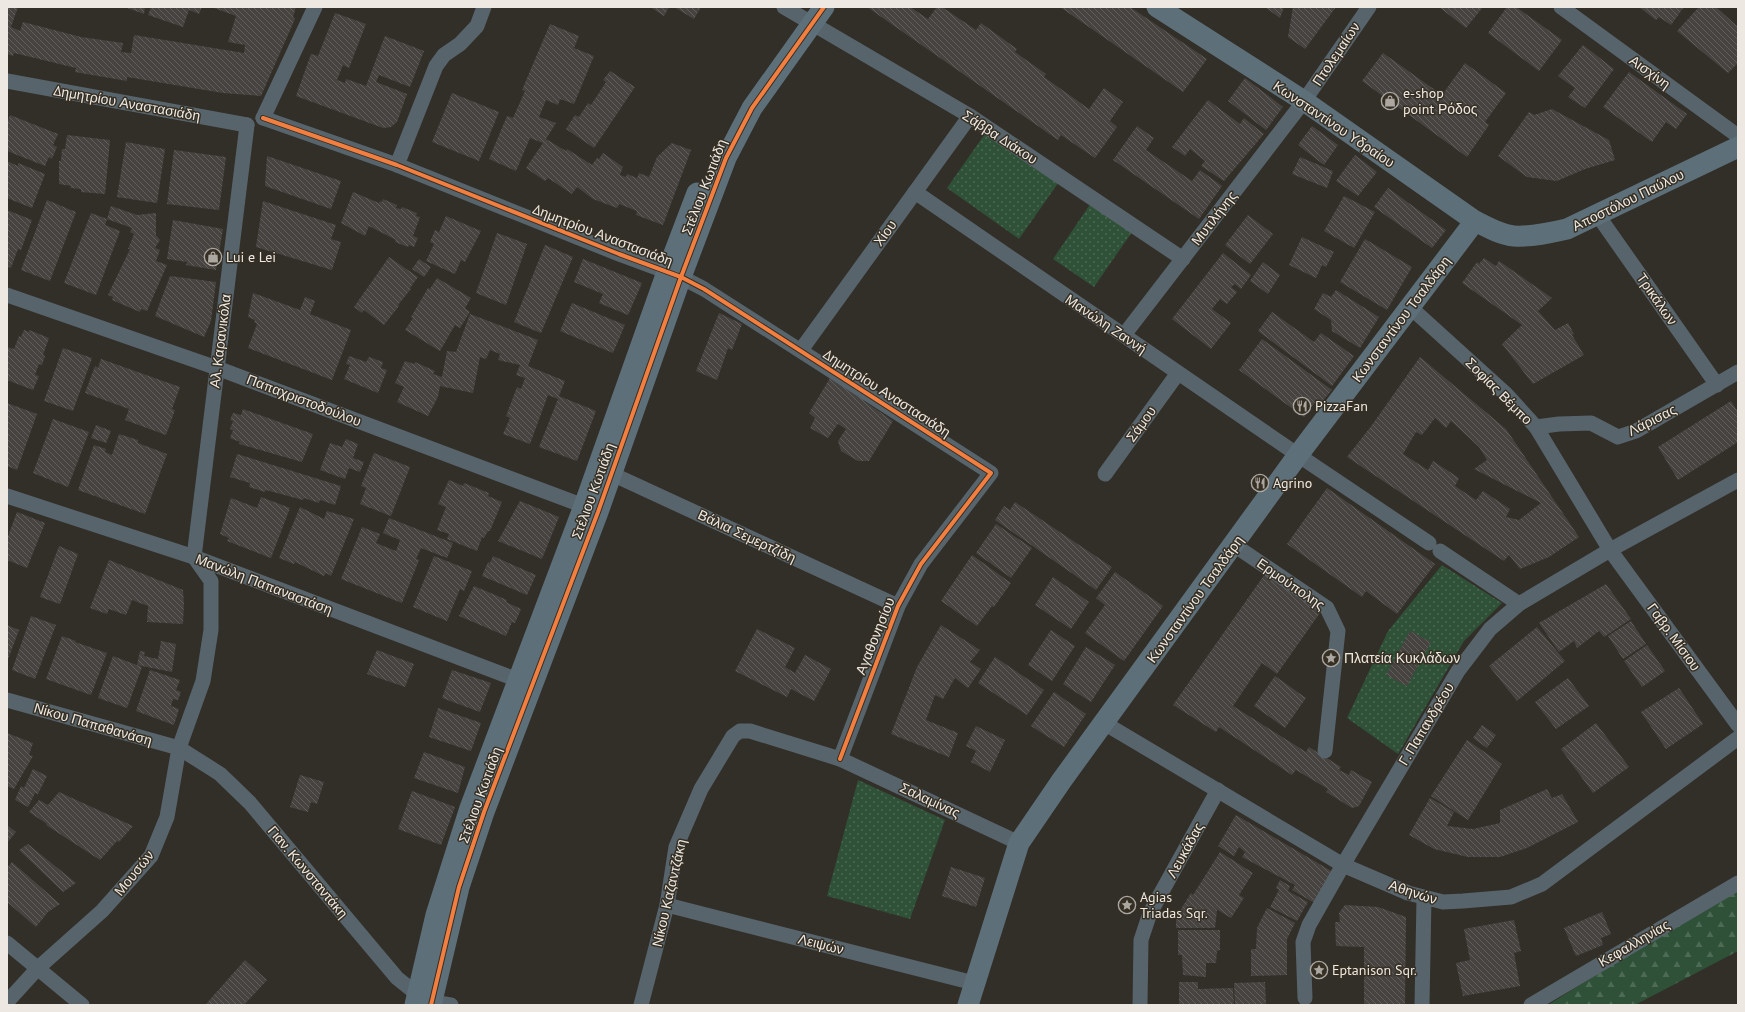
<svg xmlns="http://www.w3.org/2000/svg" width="1745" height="1012" viewBox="0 0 1745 1012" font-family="'PT Sans',sans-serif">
  <defs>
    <pattern id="grass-dots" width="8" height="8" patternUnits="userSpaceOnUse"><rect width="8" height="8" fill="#2e5138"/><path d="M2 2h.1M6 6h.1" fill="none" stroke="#4d6a54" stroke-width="1.8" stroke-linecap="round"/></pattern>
    <pattern id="forest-firs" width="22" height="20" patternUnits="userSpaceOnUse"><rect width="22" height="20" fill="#2e5138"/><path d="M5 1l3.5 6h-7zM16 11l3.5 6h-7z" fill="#4d6a54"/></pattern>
    <pattern id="building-back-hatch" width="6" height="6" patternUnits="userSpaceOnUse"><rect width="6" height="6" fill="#474340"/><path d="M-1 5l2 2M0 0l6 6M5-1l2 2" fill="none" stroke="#625e5b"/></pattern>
  </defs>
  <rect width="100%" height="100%" fill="#322e28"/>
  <g fill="url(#grass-dots)">
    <path d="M989,128L1061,179L1019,239L947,188Z"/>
    <path d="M1091,203L1132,232L1094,287L1053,259Z"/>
    <path d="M1442,565L1502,603L1464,641L1398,754L1347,718L1388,631Z"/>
    <path d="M858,780L945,820L910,919L827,896Z"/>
  </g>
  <path fill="url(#forest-firs)" d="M1738,889V951L1635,1005H1548L1704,907Z"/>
  <g fill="url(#building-back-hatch)" fill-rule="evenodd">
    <path d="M7,7H18L11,27L20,31L23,22L81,37L123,43L121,52L131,53L134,35L244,53L245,45L228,42L236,16L211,7H296L293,17L295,19L261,96L223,93L127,77V81L75,72L76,68L14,53L13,56L7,54Z"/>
    <path d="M124,7H145L144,14Z"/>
    <path d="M151,7H202L199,14L189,10L183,27L148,15Z"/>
    <path d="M650,7H669L664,16Z"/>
    <path d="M674,7H701L694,19Z"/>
    <path d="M867,7H910L928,19L937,7H942L976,30L981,23L1017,49L1015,52L1046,74L1044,77L1089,109L1104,88L1123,102L1110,121L1117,127L1095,158L1061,135L1058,140Z"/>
    <path d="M1060,7H1130L1207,59L1183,92Z"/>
    <path d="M1265,7H1284L1280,18Z"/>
    <path d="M1293,7H1336L1305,49L1288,37Z"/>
    <path d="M1439,7H1483L1466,28Z"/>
    <path d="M1507,7H1516L1562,40L1539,71L1488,33Z"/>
    <path d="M1639,7H1684L1671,25L1659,17L1656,20Z"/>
    <path d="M1699,7H1716L1738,27V63L1728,73L1677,31Z"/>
    <path d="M335,13L366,24L349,68L343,65L337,80L345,83L346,79L366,86L385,36L424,51L410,87L379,75L376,82L407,94L397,122L391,127L383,128L296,96L311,54L318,56Z"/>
    <path d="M550,24L579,36L574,48L594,56L574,104L560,99L558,105L546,100L539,117L556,123L546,139L566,151L567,149L592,165L597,158L599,159L603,153L623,167L620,175L626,177L627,174L637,178L639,173L649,177L657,157L672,143L691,150L663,225L636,215L637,211L619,204L617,208L593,199L577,187L572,194L548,178L545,181L526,168L543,143L530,138L516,171L489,159L507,116L513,118L525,91L522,90Z"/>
    <path d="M1583,45L1614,69L1585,108L1568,97L1575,88L1558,76Z"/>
    <path d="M1383,53L1442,95L1465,63L1506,93L1485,122L1489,125L1467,157L1362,81Z"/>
    <path d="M610,71L635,87L594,148L566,129L575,115L579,117L588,103L591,105L606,82L603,80Z"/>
    <path d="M1629,72L1687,114L1676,129L1666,122L1652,142L1603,107Z"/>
    <path d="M1245,78L1283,107L1266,130L1228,101Z"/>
    <path d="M452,93L499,112L479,161L432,142Z"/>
    <path d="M1208,100L1240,124L1244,118L1264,134L1224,181L1201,166L1205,161L1190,149L1185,156L1172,147Z"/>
    <path d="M1552,109L1609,140L1615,160L1585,169L1557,181L1527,177L1498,156L1529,112L1534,115Z"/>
    <path d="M10,115L58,134L53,145L57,147L52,159L49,157L45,166L7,151V123Z"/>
    <path d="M1137,126L1154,138L1146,150L1192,181L1200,170L1222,186L1199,219L1113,160Z"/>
    <path d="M1312,126L1338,145L1324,165L1298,145Z"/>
    <path d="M67,135L110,140L105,194L81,192V189L70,188L71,186L59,184V161H61L62,149H65Z"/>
    <path d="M126,142L165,149L157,203L117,197Z"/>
    <path d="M174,150L226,157L219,210L167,204Z"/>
    <path d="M1355,155L1377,172L1358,196L1336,181Z"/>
    <path d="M267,156L341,181L331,209L265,186Z"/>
    <path d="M1300,157L1333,171L1327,188L1292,174Z"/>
    <path d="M7,161L18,166V163L45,174L32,208L7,198Z"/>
    <path d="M1388,188L1446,230L1432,248L1374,207Z"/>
    <path d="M353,192L379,203L380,201L382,202L383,199L397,205L396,208L401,209L402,207L417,213L416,216L420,217L413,236L418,238L414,247L409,245L408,247L395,242L396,240L369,226L365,236L341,223Z"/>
    <path d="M1344,196L1375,212L1354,248L1324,231Z"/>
    <path d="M47,200L76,212L50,281L21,270Z"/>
    <path d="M263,201L336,225L331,239L341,242L332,270L256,247Z"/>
    <path d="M111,206L137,215L156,213V235L160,240L155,248L160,250L156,261L167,265L147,311L141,309L140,312L112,300L113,297L108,295L130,249H128L134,234L130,232L132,228L107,219Z"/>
    <path d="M7,210L32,220L21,250L18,249L11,268L7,266Z"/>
    <path d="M91,213L107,219L105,225L120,231L96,295L64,283Z"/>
    <path d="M1248,215L1273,234L1250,264L1225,245Z"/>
    <path d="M446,216L481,231L465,262L461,260L455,274L426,261L434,244L430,242L435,230L439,232Z"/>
    <path d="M173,220L223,229L216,270L186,265L187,262L167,259Z"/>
    <path d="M497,233L527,244L506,305L476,293Z"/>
    <path d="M1302,237L1334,252L1326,267L1322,265L1316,278L1289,265Z"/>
    <path d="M1365,239L1412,267L1387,310L1340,282Z"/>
    <path d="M545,245L573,257L541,333L514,322Z"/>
    <path d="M1223,253L1251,275L1241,289L1235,284L1231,287L1237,292L1227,304L1220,299L1212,309L1231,323L1211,349L1172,319Z"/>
    <path d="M389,257L418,277L410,288L411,289L398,305L399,306L384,325L364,310L362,313L354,307Z"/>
    <path d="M1484,258L1496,266L1499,261L1552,298L1538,311L1555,330L1568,323L1574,334L1572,335L1584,355L1533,384L1502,344L1522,325L1462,283L1477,262L1479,264Z"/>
    <path d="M419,259L431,267L424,277L412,269Z"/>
    <path d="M583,259L642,283L628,315L599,303L603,294L574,282Z"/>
    <path d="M1263,262L1280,275L1268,294L1250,281Z"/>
    <path d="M170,276L216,282L211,321L204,337L155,316Z"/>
    <path d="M437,278L471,298L465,308L470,312L460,328L455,325L440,351L405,330L413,318L411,317L428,288L430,289Z"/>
    <path d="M1336,290L1379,317L1360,348L1332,331L1331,320L1314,309L1323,293L1331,297Z"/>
    <path d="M253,293L300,310L305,297L315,301L310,314L351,330L332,380L248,348L257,324L254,322L255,320L248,317Z"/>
    <path d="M572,303L625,325L613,353L560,331Z"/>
    <path d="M1272,312L1314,342L1321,333L1354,356L1332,386L1258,331Z"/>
    <path d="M719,313L742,324L732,350L728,348L717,380L696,371Z"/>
    <path d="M470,314L538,340L528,366L565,381L559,396L596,411L577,461L539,447L558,399L548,395L530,444L503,434L510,418L506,416L517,387L521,389L525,378L516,375L520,365L498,360L500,354L490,350L486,359L480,357L473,393L440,386L438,397L428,416L397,402L404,387L395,383L405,361L414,364L415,362L435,371L433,374L442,377L447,351L456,352Z"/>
    <path d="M24,330L29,332V330L49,338L43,355L45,356L42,365L39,364L35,375L39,376L33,390L7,380V347L14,349L19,336L21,337Z"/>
    <path d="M1262,339L1332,390L1320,404L1316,401L1304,417L1239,370Z"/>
    <path d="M63,348L92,358L73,411L44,401Z"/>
    <path d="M349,356L366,362L369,357L383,362L381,368L387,370L378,393L344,379L350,365L346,364Z"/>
    <path d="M1420,357L1506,429L1579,537L1549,557L1520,569L1509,555L1504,561L1347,457L1372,425ZM1435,418L1446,428L1451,421L1479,447L1487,460L1474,469L1541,503L1519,520L1506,517L1510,509L1483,491L1476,500L1455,486L1459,478L1433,461L1428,470L1403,454L1416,432L1422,435Z"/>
    <path d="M101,359L180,387L172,409L175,410L166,435L125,420L129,409L85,393L95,366L98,368Z"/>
    <path d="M830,378L866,400L864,401L893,421L869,461H858L841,451L838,441L846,429L838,424L828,438L810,428L815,418L809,413Z"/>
    <path d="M1731,401L1738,412V442L1678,480L1658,447Z"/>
    <path d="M7,403L37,414L17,470L7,466Z"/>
    <path d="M243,409L313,434L302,462L239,444L240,442L230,438L233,430L230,429L233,421L230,420L233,413L241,415Z"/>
    <path d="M53,419L89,432L68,487L33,473Z"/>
    <path d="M96,425L111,431L106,443L91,438Z"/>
    <path d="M119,434L138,440V443L167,454L145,514L78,490L94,445L106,449L105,452L112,455Z"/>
    <path d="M346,439L358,444L353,458L364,462L360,472L349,468L345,479L320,470L330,443L342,447Z"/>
    <path d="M374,453L410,467L391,516L360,504L366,488L361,486Z"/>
    <path d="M237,454L341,486L335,505L320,500L319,503L304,498L303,500L266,490L265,492L249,487L250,483L230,477Z"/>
    <path d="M449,480L463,486L464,483L489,493L488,496L502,502L490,531H488L484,538L482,537L477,551L447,539L449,534L437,530L446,507L438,504Z"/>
    <path d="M1327,488L1435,564L1397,614L1366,591L1362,597L1287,544Z"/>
    <path d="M261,497L290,508L271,558L227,541L229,538L220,534L231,498L257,508Z"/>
    <path d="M520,501L559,517L542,559L498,541Z"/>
    <path d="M1015,502L1112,567L1096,590L995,520L1004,506L1010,510Z"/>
    <path d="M300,507L324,519L327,511L354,519L331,576L326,573L324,576L295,562L294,564L279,558Z"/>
    <path d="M17,512L45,523L27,568L7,560V539Z"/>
    <path d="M389,518L453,543L447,558L421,548L416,559L419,560L402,603L341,579L362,527L380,534L376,543L396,551L400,540L383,533Z"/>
    <path d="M996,524L1032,548L1011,578L976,553Z"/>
    <path d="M59,546L78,554L60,604L40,597Z"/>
    <path d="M972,555L1011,583L994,607L992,606L977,626L941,601Z"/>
    <path d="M434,556L472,571L464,591L460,589L447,621L413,607Z"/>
    <path d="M493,556L536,575L527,595L482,576L488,562L490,563Z"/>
    <path d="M109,560L183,590L184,604L183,624L147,622L148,606L132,600L126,615L109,609L107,614L90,608Z"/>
    <path d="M1267,571L1322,610L1277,674L1262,663L1233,706L1306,752L1309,747L1341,767L1339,770L1349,775L1351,770L1372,782L1359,806L1352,808L1326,792L1328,789L1296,770L1292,775L1219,727L1216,732L1173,705Z"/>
    <path d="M1115,572L1163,606L1124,661L1085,633L1105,605L1096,598Z"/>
    <path d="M1053,577L1089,602L1071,629L1035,605Z"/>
    <path d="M1606,584L1631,619L1604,637L1599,631L1577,648L1574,641L1559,652L1539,623Z"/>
    <path d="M474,586L507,600L506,602L521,609L515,623L512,622L506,636L459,616Z"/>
    <path d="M31,616L56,625L35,679L12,670Z"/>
    <path d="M1631,621L1646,644L1623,659L1608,636Z"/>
    <path d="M7,625L19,630L7,662Z"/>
    <path d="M941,625L980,650L970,662L981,669L968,688L955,678L943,699L935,695L926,720L958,733L949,757L891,734L917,667Z"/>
    <path d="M1537,627L1565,661L1517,701L1489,666Z"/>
    <path d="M757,629L795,648L785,667L795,673L805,655L831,669L814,701L791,689L787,697L735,671Z"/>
    <path d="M1051,630L1075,646L1052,681L1028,665Z"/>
    <path d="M1410,631L1431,642L1407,686L1386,675Z"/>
    <path d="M62,636L76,641L75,642L107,653L91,695L46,679Z"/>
    <path d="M161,641L176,644L172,672L137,665L140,651L145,652L144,656L158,659Z"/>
    <path d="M1647,645L1665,671L1642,687L1624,661Z"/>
    <path d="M1086,647L1115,665L1091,702L1063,684Z"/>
    <path d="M377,650L414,664L405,687L367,674Z"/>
    <path d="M113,656L142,667L127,708L98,698Z"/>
    <path d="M995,657L1044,690L1027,715L978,683Z"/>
    <path d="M150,670L180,680L176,690L181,692L178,700L173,699L171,706L179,709L174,725L136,711Z"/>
    <path d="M452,670L491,683L480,712L442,698Z"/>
    <path d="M1275,676L1306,698L1285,728L1254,706Z"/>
    <path d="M1568,678L1589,706L1556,729L1535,702Z"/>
    <path d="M1679,688L1703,724L1666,749L1641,712Z"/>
    <path d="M1054,692L1086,714L1064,747L1031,726Z"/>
    <path d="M438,708L481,723L471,751L429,737Z"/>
    <path d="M1596,723L1629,767L1593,793L1561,749Z"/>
    <path d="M1482,725L1496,735L1487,748L1473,738Z"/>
    <path d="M976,726L1005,740L990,772L971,762L976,751L966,746Z"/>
    <path d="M7,733L33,743L29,755L33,756L14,789L7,786Z"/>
    <path d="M1467,740L1502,764L1468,820L1431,796Z"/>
    <path d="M424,752L465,767L458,793L414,778Z"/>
    <path d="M33,769L47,776L38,794L35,793L28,807L15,800L21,786L24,788Z"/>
    <path d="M300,775L324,782L317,804L311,802L308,812L290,807Z"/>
    <path d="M1547,789L1552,798L1562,794L1578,822L1527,848L1500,857H1468L1434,849L1409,835L1430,798L1454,812L1447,826L1473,829L1500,823V810Z"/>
    <path d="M412,791L455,807L441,845L398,829Z"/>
    <path d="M59,792L133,826L119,842L117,841L100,860L46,825L47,824L29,812L39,800L48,805Z"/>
    <path d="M1236,815L1333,872L1316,904L1292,890L1295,885L1242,857L1245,852L1239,847L1234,856L1218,846Z"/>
    <path d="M7,825L16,832L7,843Z"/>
    <path d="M28,844L76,883L63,892L19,850Z"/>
    <path d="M1220,852L1253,873L1239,895L1244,898L1231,918L1211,906L1217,910L1215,928H1176V917L1191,893L1193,895Z"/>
    <path d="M12,862L60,904L48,912L36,927L7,902V868Z"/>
    <path d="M951,867L985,878L976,907L942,896Z"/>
    <path d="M1280,880L1290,886L1288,891L1308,902L1297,921L1270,907L1279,890L1276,888Z"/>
    <path d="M1345,905L1378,907L1406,917L1405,1005H1364V947L1336,946L1335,922H1340L1339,913Z"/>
    <path d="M1267,908L1295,923L1287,939V975L1251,976V949H1256L1257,928Z"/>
    <path d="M1602,912L1611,934L1601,938L1603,945L1576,956L1564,928Z"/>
    <path d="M1514,920L1521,951L1514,953L1520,986L1463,996L1456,963L1470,960L1464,929Z"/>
    <path d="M1178,930H1220V950L1217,951L1216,963H1206V977L1183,975L1182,955H1178Z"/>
    <path d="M245,960L267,980L244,1005H205Z"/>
    <path d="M1179,982H1198V989L1233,988L1234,1005H1179Z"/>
    <path d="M1265,982L1266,1005H1235L1234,983Z"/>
  </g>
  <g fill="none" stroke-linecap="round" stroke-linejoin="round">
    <g stroke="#57646b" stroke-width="15">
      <path d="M784,7L970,116L1183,259"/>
      <path d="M1561,7L1738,136"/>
      <path d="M7,81L247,125"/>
      <path d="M263,118L397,165L619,254L681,277L704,289L991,473L921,564L898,606L840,759"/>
      <path d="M263,118L315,7"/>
      <path d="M397,165L436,66L444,55L460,44L477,26L484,7"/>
      <path d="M915,192L1298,455L1429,543"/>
      <path d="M1597,214L1717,385"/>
      <path d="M7,295L217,368L592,509"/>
      <path d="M1410,307L1506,394L1536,427L1610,550L1738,725"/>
      <path d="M1124,335L1304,101L1369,7"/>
      <path d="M801,350L970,116"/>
      <path d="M1536,427L1559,424L1591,423L1618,437L1636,431L1738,372"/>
      <path d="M602,471L612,474L898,606"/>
      <path d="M1105,474L1178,373"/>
      <path d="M7,496L194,557L518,680"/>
      <path d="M1234,545L1327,608L1338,631L1325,751"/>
      <path d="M1440,551L1519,604"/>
      <path d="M194,557L247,125"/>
      <path d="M7,700L179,748L220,774L250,803L397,978L417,994L432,1002L451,1005"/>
      <path d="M1104,723L1343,865L1408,893L1443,902L1463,901L1511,897L1542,884L1738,738"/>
      <path d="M667,905L974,983"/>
      <path d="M7,943L82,1005"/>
      <path d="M1305,998L1303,942L1309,925L1343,865L1458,671L1490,629L1519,604L1610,550L1738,480"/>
      <path d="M7,1002L38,968L102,911L151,856L167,817L179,748L203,681L211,630V581L194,557"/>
      <path d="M641,1005L667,905L676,847L701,789L733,736L740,731H750L840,759L1019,843"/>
      <path d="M1140,1005L1141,940L1150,913L1218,790"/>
      <path d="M1422,1005L1424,898"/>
      <path d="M1531,1005L1738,883"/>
    </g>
    <g stroke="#5d6f79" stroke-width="21">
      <path d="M1157,7L1304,101L1475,221C1487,227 1501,235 1514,236C1532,237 1550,233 1567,229L1738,147"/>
      <path d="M415,1005L436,915L470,808L584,506L667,272L697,193"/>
      <path d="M431,1005L459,887L484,812L598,512L681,277L726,158L752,108L824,7"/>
      <path d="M968,1005L1019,843L1062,780L1298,455L1475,221"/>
    </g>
    <defs>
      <g id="cycleway">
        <path d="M263,118L397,165L619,254L681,277L704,289L991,473L921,564L898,606L840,759"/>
        <path d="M431,1005L459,887L484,812L598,512L681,277L726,158L752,108L824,7"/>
      </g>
    </defs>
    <use href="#cycleway" stroke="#362f24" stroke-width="6"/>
    <use href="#cycleway" stroke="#f27e40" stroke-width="4"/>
  </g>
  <defs>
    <symbol id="shop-ring" viewBox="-11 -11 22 22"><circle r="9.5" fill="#362f24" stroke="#aca8a1" stroke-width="1.5"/><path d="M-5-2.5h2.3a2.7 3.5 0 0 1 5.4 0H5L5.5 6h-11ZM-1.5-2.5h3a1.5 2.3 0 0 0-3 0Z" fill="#aca8a1"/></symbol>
    <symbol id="restaurant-ring" viewBox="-11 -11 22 22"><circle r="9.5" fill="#362f24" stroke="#aca8a1" stroke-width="1.5"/><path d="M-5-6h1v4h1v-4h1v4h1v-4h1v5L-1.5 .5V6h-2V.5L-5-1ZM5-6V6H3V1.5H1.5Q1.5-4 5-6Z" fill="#aca8a1"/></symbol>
    <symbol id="sight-ring" viewBox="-11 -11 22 22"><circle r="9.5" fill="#362f24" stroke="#aca8a1" stroke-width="1.5"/><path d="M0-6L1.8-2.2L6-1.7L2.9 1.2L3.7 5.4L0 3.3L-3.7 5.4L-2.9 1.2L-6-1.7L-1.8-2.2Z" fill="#aca8a1"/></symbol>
  </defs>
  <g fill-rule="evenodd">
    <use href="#shop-ring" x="1380" y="91" width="20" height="20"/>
    <use href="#shop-ring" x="203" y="247" width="20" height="20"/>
    <use href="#restaurant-ring" x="1292" y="396" width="20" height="20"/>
    <use href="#restaurant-ring" x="1250" y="473" width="20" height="20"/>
    <use href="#sight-ring" x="1321" y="648" width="20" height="20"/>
    <use href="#sight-ring" x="1117" y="895" width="20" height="20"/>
    <use href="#sight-ring" x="1309" y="960" width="20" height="20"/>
  </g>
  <g text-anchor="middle" stroke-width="3" stroke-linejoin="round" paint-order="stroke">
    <g font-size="14" fill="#ede9e2" stroke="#362f24">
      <text transform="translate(1336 54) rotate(-56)" y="5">Πτολεμαίων</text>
      <text transform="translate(1650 72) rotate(36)" y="5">Αισχίνη</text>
      <text transform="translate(127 103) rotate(10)" y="5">Δημητρίου Αναστασιάδη</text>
      <text transform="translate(1334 124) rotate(34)" y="5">Κωνσταντίνου Υδραίου</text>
      <text transform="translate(1000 137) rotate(33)" y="5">Σάββα Διάκου</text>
      <text transform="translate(704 187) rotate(-69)" y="5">Στέλιου Κωτιάδη</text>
      <text transform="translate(1628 200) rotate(-26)" y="5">Αποστόλου Παύλου</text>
      <text transform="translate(1214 218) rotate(-52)" y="5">Μυτιλήνης</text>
      <text transform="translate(885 233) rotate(-54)" y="5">Χίου</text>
      <text transform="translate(603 235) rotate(21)" y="5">Δημητρίου Αναστασιάδη</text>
      <text transform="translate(1657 299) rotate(55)" y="5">Τρικάλων</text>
      <text transform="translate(1401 319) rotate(-53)" y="5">Κωνσταντίνου Τσαλδάρη</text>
      <text transform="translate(1106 324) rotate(34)" y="5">Μανώλη Ζαννή</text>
      <text transform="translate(220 341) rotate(-83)" y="5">Αλ. Καρανικόλα</text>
      <text transform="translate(1499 391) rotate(45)" y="5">Σοφίας Βέμπο</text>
      <text transform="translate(887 393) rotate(33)" y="5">Δημητρίου Αναστασιάδη</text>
      <text transform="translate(304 400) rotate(21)" y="5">Παπαχριστοδούλου</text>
      <text transform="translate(1652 420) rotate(-27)" y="5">Λάρισας</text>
      <text transform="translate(1141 424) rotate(-54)" y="5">Σάμου</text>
      <text transform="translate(593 491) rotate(-70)" y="5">Στέλιου Κωτιάδη</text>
      <text transform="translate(747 536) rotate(25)" y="5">Βάλια Σεμερτζίδη</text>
      <text transform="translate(264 584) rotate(21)" y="5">Μανώλη Παπαναστάση</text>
      <text transform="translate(1291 584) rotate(35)" y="5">Ερμούπολης</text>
      <text transform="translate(1195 599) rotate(-54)" y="5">Κωνσταντίνου Τσαλδάρη</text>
      <text transform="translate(875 636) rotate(-68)" y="5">Αγαθονησίου</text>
      <text transform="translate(1674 637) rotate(54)" y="5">Γαβρ. Μίσιου</text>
      <text transform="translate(93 724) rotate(16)" y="5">Νίκου Παπαθανάση</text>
      <text transform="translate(1426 724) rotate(-59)" y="5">Γ. Παπανδρέου</text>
      <text transform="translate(480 795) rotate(-70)" y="5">Στέλιου Κωτιάδη</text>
      <text transform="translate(930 800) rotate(25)" y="5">Σαλαμίνας</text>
      <text transform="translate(1185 850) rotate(-61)" y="5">Λευκάδας</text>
      <text transform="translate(308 872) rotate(50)" y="5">Γιαν. Κωνσταντάκη</text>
      <text transform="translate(134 873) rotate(-51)" y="5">Μουσών</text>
      <text transform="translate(1413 892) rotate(18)" y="5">Αθηνών</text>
      <text transform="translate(669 893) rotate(-77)" y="5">Νίκου Καζαντζάκη</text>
      <text transform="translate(1634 943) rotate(-30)" y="5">Κεφαλληνίας</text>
      <text transform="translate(821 944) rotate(14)" y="5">Λειψών</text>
    </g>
    <g font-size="14" fill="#ede9e2" stroke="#362f24" text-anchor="start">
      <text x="1403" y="98">e-shop<tspan x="1403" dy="16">point Ρόδος</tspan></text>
      <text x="226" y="262">Lui e Lei</text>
      <text x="1315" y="411">PizzaFan</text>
      <text x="1273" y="488">Agrino</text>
      <text x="1344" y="663">Πλατεία Κυκλάδων</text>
      <text x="1140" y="902">Agias<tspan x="1140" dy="16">Triadas Sqr.</tspan></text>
      <text x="1332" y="975">Eptanison Sqr.</text>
    </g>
  </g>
  <rect width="1745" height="1012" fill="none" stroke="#ede9e2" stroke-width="16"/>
</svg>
